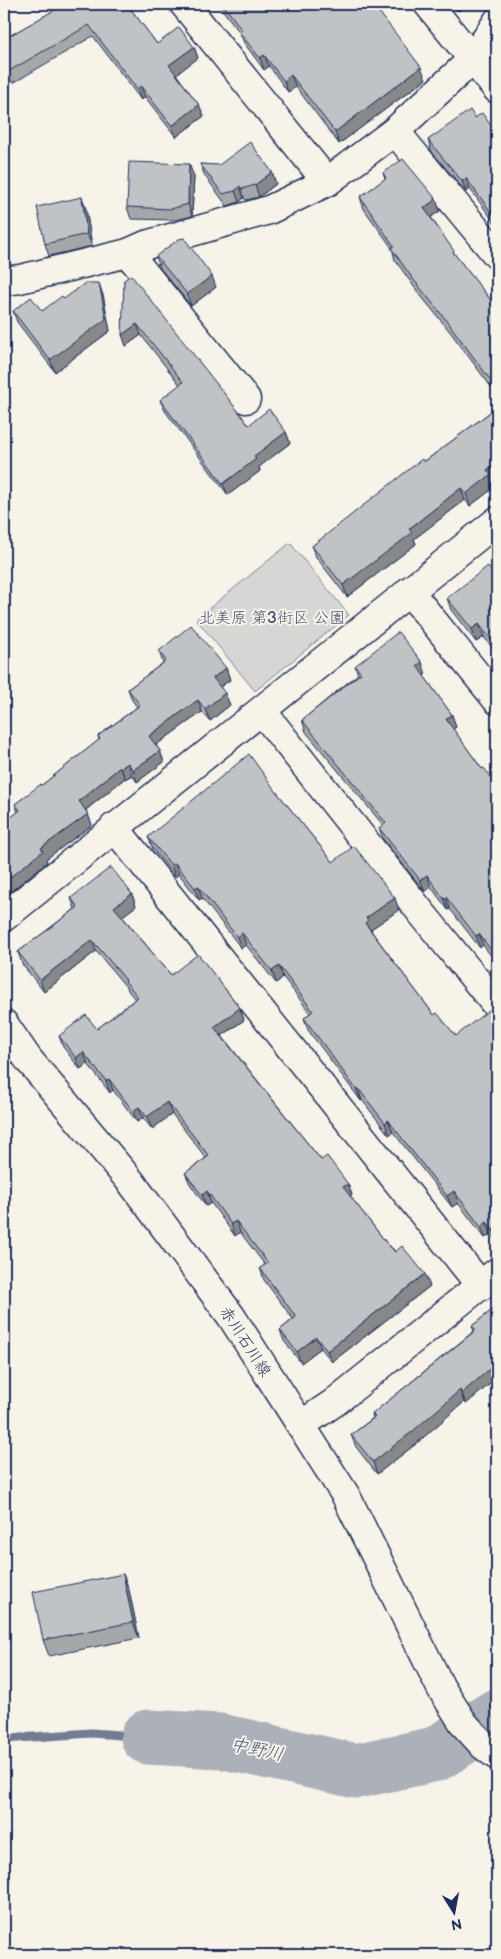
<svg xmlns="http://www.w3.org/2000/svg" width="501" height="1959" viewBox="0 0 501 1959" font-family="'Balsamiq Sans','Klee One',sans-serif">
  <rect width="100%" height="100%" fill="#f7f3e8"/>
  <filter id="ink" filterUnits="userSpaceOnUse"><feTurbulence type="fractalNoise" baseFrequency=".02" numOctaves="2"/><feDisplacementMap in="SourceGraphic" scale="10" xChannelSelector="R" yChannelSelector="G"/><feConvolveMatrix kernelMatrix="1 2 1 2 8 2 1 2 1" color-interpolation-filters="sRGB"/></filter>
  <g filter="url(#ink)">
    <path fill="#d7d6d4" stroke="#798299" d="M290,543L349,615L255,691L196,619Z"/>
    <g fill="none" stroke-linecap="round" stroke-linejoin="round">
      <path stroke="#727c95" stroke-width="9" d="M4,1739L91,1733L148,1737"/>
      <path stroke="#acb0b9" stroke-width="55" d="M148,1737L220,1741L356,1771L436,1754L497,1716"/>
      <defs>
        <g id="street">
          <path d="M184,4L327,182"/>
          <path d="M428,4L497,89"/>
          <path d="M395,131L497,255"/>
          <path d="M128,253L246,399"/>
          <path d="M4,281L20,279L128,253L146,245L269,210L327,182L395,131L473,59L497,22"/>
          <path d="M409,591L497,700"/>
          <path d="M262,711L424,916L497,1006"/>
          <path d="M114,827L481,1286"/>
          <path d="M4,917L497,521"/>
          <path d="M301,1425L335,1402L497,1272"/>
        </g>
        <path id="secondary" d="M4,1024L28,1059L131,1182L231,1316L346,1496L441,1688L464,1724L484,1746L497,1756"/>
      </defs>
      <use href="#street" stroke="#1b2f5e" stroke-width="31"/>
      <use href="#secondary" stroke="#1b2f5e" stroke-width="31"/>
      <use href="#street" stroke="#f7f3e8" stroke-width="28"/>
      <use href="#secondary" stroke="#f7f3e8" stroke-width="28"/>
    </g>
    <g fill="#a5a8a9" stroke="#1b2f5e">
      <path d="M63,4H127L157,44L194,47L198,58L176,74L199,105L204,116L176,137L145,97L141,100L93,36L13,83L4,68V69V39L64,5Z"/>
      <path d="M218,4H373L426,79L339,144L296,87L288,92L269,66L264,70L244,43L240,33Z"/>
      <path d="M452,4H467L458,11Z"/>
      <path d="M475,118L497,134V226L470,189L466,192L432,152L428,140Z"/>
      <path d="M200,164L272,172L276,184L259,197L246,200L244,198L239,202L227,206L205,176Z"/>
      <path d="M383,173L440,211L431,217L456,256L493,303L497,300V395L451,333L417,291L395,260L392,248L364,209L360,197L385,179Z"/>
      <path d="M194,176L192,216L176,220L131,219L127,207Z"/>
      <path d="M82,197L86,209L92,246L49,256L45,244Z"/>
      <path d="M156,256L216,287L191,306L160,268Z"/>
      <path d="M124,280L249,425L286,432L290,443L259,467L260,471L228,495L165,411L160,400L180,385L141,335L126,346Z"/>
      <path d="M103,295L110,331L55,372L17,322L13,311H42L64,299Z"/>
      <path d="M497,407V476L493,480L495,487L470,506L465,500L414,539L416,544L347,597L316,557L312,546Z"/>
      <path d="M497,579V654L484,637L476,642L451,610L447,598Z"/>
      <path d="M159,651L226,668L230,680L220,687L230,705L210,721L202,712L156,745L160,751L164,762L137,782L132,775L125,779V778L86,810L92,825L46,859L47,862L10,892L4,885V823L18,812L15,804L42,785L99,740L98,736L137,707L132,700L128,689L163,663Z"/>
      <path d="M355,666L426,674L424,676L452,715L456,727L453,729L482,769L497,784V964L483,945L480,948L450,909L448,910L431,887L425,892L383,839L379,828L383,825L306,732L302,720L358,674Z"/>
      <path d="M275,790L333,862L399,910L371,929L372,932L434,1015L497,1242L491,1234L485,1238L458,1203L452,1207L393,1132L389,1135L362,1100L361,1101L308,1030L304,1018L310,1013L283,977L276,983L246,945L241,948L202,898L199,900L179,874L175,877L153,849L148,837Z"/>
      <path d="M132,894L136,906L122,916L171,975L240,1008L244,1020L222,1036L321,1160L348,1184L352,1195L350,1196L385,1241L430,1286L332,1362L321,1348L301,1363L284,1341L280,1330L293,1319L264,1280L260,1268L265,1265L240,1232L235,1236L211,1203L206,1206L190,1184L185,1173L206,1158L172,1114L152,1129L143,1118L137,1122L113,1090L110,1093L88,1064L80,1069L63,1047L59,1036L97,1029L135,999L129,992L127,988L96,951L44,992L22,964L18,952L75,909L71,898Z"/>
      <path d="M497,1306L495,1375L497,1378L466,1404L464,1402L417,1443L377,1474L356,1447L351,1435L373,1418L372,1414L474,1331L472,1326Z"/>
      <path d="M123,1574L129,1590L139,1638L49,1656L43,1640Z"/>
    </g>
    <g fill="#86888a" stroke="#1b2f5e">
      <path d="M455,4H467L458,11Z"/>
      <path d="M194,47L198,58L173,77L169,65Z"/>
      <path d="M264,55L269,66L264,70L260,58Z"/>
      <path d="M421,67L426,79L339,144L335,132Z"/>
      <path d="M291,75L296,87L288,92L284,81Z"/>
      <path d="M141,86L145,97L141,100L137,89Z"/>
      <path d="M199,105L204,116L176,137L172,126Z"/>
      <path d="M189,164L194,176L192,216L188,204Z"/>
      <path d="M272,172L276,184L259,197L255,185Z"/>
      <path d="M466,178L470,189L466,192L462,181Z"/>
      <path d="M240,186L244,198L239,202L235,191Z"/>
      <path d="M82,197L86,209L92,246L87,234Z"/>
      <path d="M436,199L440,211L428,219L424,208Z"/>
      <path d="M212,276L216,287L191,306L187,294Z"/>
      <path d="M99,283L103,295L110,331L55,372L50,360Z"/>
      <path d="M137,324L141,335L126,346L122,335Z"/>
      <path d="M286,432L290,443L259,467L260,471L228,495L223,484L254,456Z"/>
      <path d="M497,462V476L493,480L495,487L470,506L466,494L487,470Z"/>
      <path d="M461,488L465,500L414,539L416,544L347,597L343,585L409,529Z"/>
      <path d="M479,624L484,637L476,642L472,629Z"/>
      <path d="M422,662L426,674L421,678L417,666Z"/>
      <path d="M226,668L230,680L217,689L213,678Z"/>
      <path d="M225,693L230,705L210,721L205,709Z"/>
      <path d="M198,700L202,712L153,747L149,736Z"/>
      <path d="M452,715L456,727L450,731L446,719Z"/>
      <path d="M160,751L164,762L137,782L133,770Z"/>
      <path d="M128,763L132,775L125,779L121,768Z"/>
      <path d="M120,767L125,778L83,812L79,801Z"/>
      <path d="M88,814L92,825L46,859L47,862L10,892L5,881L41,848Z"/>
      <path d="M175,863L179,874L175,877L171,865Z"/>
      <path d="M427,875L431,887L425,892L420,880Z"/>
      <path d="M198,886L202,898L199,900L195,888Z"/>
      <path d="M132,894L136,906L119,919L114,907Z"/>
      <path d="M446,897L450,909L448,910L444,899Z"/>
      <path d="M395,898L399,910L371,929L372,932L365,923L366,918Z"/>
      <path d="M242,933L246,945L241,948L237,937Z"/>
      <path d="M479,934L483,945L480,948L476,936Z"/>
      <path d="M92,940L96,951L44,992L40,980Z"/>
      <path d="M279,966L283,977L276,983L272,971Z"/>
      <path d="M240,1008L244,1020L218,1038L214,1027Z"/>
      <path d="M83,1052L88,1064L80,1069L76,1058Z"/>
      <path d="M109,1079L113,1090L110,1093L106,1081Z"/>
      <path d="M358,1088L362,1100L361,1101L356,1089Z"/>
      <path d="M167,1102L172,1114L152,1129L147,1117Z"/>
      <path d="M139,1107L143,1118L137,1122L133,1111Z"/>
      <path d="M388,1120L393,1132L389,1135L385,1123Z"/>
      <path d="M348,1184L352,1195L347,1199L343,1187Z"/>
      <path d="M207,1191L211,1203L206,1206L202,1195Z"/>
      <path d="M454,1191L458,1203L452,1207L447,1196Z"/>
      <path d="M236,1221L240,1232L235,1236L231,1224Z"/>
      <path d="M487,1222L491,1234L485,1238L481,1227Z"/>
      <path d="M497,1227V1242L493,1230Z"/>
      <path d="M425,1274L430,1286L332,1362L327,1351Z"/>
      <path d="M316,1337L321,1348L301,1363L297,1352Z"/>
      <path d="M497,1358V1373L495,1375L497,1378L466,1404L462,1393L490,1364Z"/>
      <path d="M460,1390L464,1402L417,1443L377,1474L373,1462Z"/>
      <path d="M123,1574L129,1590L139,1638L133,1622Z"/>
    </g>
    <g fill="#c0c3c5" stroke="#1b2f5e">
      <path d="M65,4H127L157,44L179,27L194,47L169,65L199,105L172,126L141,86L137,89L89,25L9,71L4,63V39Z"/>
      <path d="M223,4H373L421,67L335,132L291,75L284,81L264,55L260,58L239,32L242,30Z"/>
      <path d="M470,110L475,118L482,113L497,134V138L495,140L497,143V220L466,178L462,181L428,140Z"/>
      <path d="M250,142L272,172L255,185L242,189L240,186L235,191L223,194L200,164L219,165Z"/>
      <path d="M403,159L436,199L424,208L454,251L453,252L493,303L497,300V389L447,321L413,279L391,248L394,246L360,197L386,178L383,173Z"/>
      <path d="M129,162L189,164L188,204L171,209L127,207Z"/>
      <path d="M82,197L87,234L45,244L37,207Z"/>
      <path d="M184,238L212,276L187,294L156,256L179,239Z"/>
      <path d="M131,275L249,425L269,409L286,432L254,456L256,459L223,484L160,400L183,382L137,324L122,335L124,280Z"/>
      <path d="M85,283H99L106,319L50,360L13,311L31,297L42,311L62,296L64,299Z"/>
      <path d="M497,407V462L487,470L491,475L466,494L461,488L409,529L412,533L343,585L312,546L422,459L424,462Z"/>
      <path d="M488,566L497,579V647L479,624L472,629L447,598Z"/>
      <path d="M191,625L226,668L213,678L225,693L205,709L198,700L149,736L160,751L133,770L128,763L121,768L120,767L79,801L88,814L41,848L43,851L5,881L4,879V823L20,810L15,804L41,784L42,785L100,739L98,736L140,705L128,689L166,661L159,651Z"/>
      <path d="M398,632L422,662L417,666L452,715L446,719L482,769L484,768L497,784V958L479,934L476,936L446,897L444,899L427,875L420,880L379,828L386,823L302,720L361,673L355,666Z"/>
      <path d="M249,754L275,790L333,862L354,846L395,898L366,918L368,920L365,923L434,1015L437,1013L456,1036L490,1009L496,1010L497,1009V1227L493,1230L487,1222L481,1227L454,1191L447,1196L388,1120L385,1123L358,1088L356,1089L304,1018L313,1011L279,966L272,971L242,933L237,937L198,886L195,888L175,863L171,865L148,837Z"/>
      <path d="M111,867L132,894L114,907L171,975L198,954L240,1008L214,1027L321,1160L327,1156L348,1184L343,1187L385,1241L395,1252L402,1246L425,1274L327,1351L316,1337L297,1352L280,1330L296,1317L260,1268L268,1263L236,1221L231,1224L207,1191L202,1195L185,1173L209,1156L167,1102L147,1117L139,1107L133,1111L109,1079L106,1081L83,1052L76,1058L59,1036L86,1015L97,1029L138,997L125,981L126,980L92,940L40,980L18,952L78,907L71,898Z"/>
      <path d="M497,1306V1358L490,1364L492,1367L462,1393L460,1390L413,1431L373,1462L351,1435L375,1417L372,1414L476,1330L472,1326Z"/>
      <path d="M123,1574L133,1622L43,1640L33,1592Z"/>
    </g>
  </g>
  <g text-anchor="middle" stroke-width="4" stroke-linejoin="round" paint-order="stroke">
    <g font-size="16" fill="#415076" stroke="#f7f3e8">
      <text x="272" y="623">北美原 第3街区 公園</text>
    </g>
    <g font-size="16" fill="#1b2f5e" stroke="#f7f3e8">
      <text transform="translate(246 1341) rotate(57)" y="6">赤川石川線</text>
    </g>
    <g font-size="18" font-style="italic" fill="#465679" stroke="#f7f3e8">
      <text transform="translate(257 1749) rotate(12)" y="6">中野川</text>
    </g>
  </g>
  <rect width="501" height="1959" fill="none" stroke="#f7f3e8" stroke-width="20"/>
  <rect x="10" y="10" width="481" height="1939" fill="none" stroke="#1b2f5e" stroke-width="2" filter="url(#ink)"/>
  <g transform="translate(454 1912) rotate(169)" stroke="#f7f3e8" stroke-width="4" paint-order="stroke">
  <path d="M0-4L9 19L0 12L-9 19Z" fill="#1b2f5e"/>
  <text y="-8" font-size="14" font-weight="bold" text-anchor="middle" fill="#1b2f5e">N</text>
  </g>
</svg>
